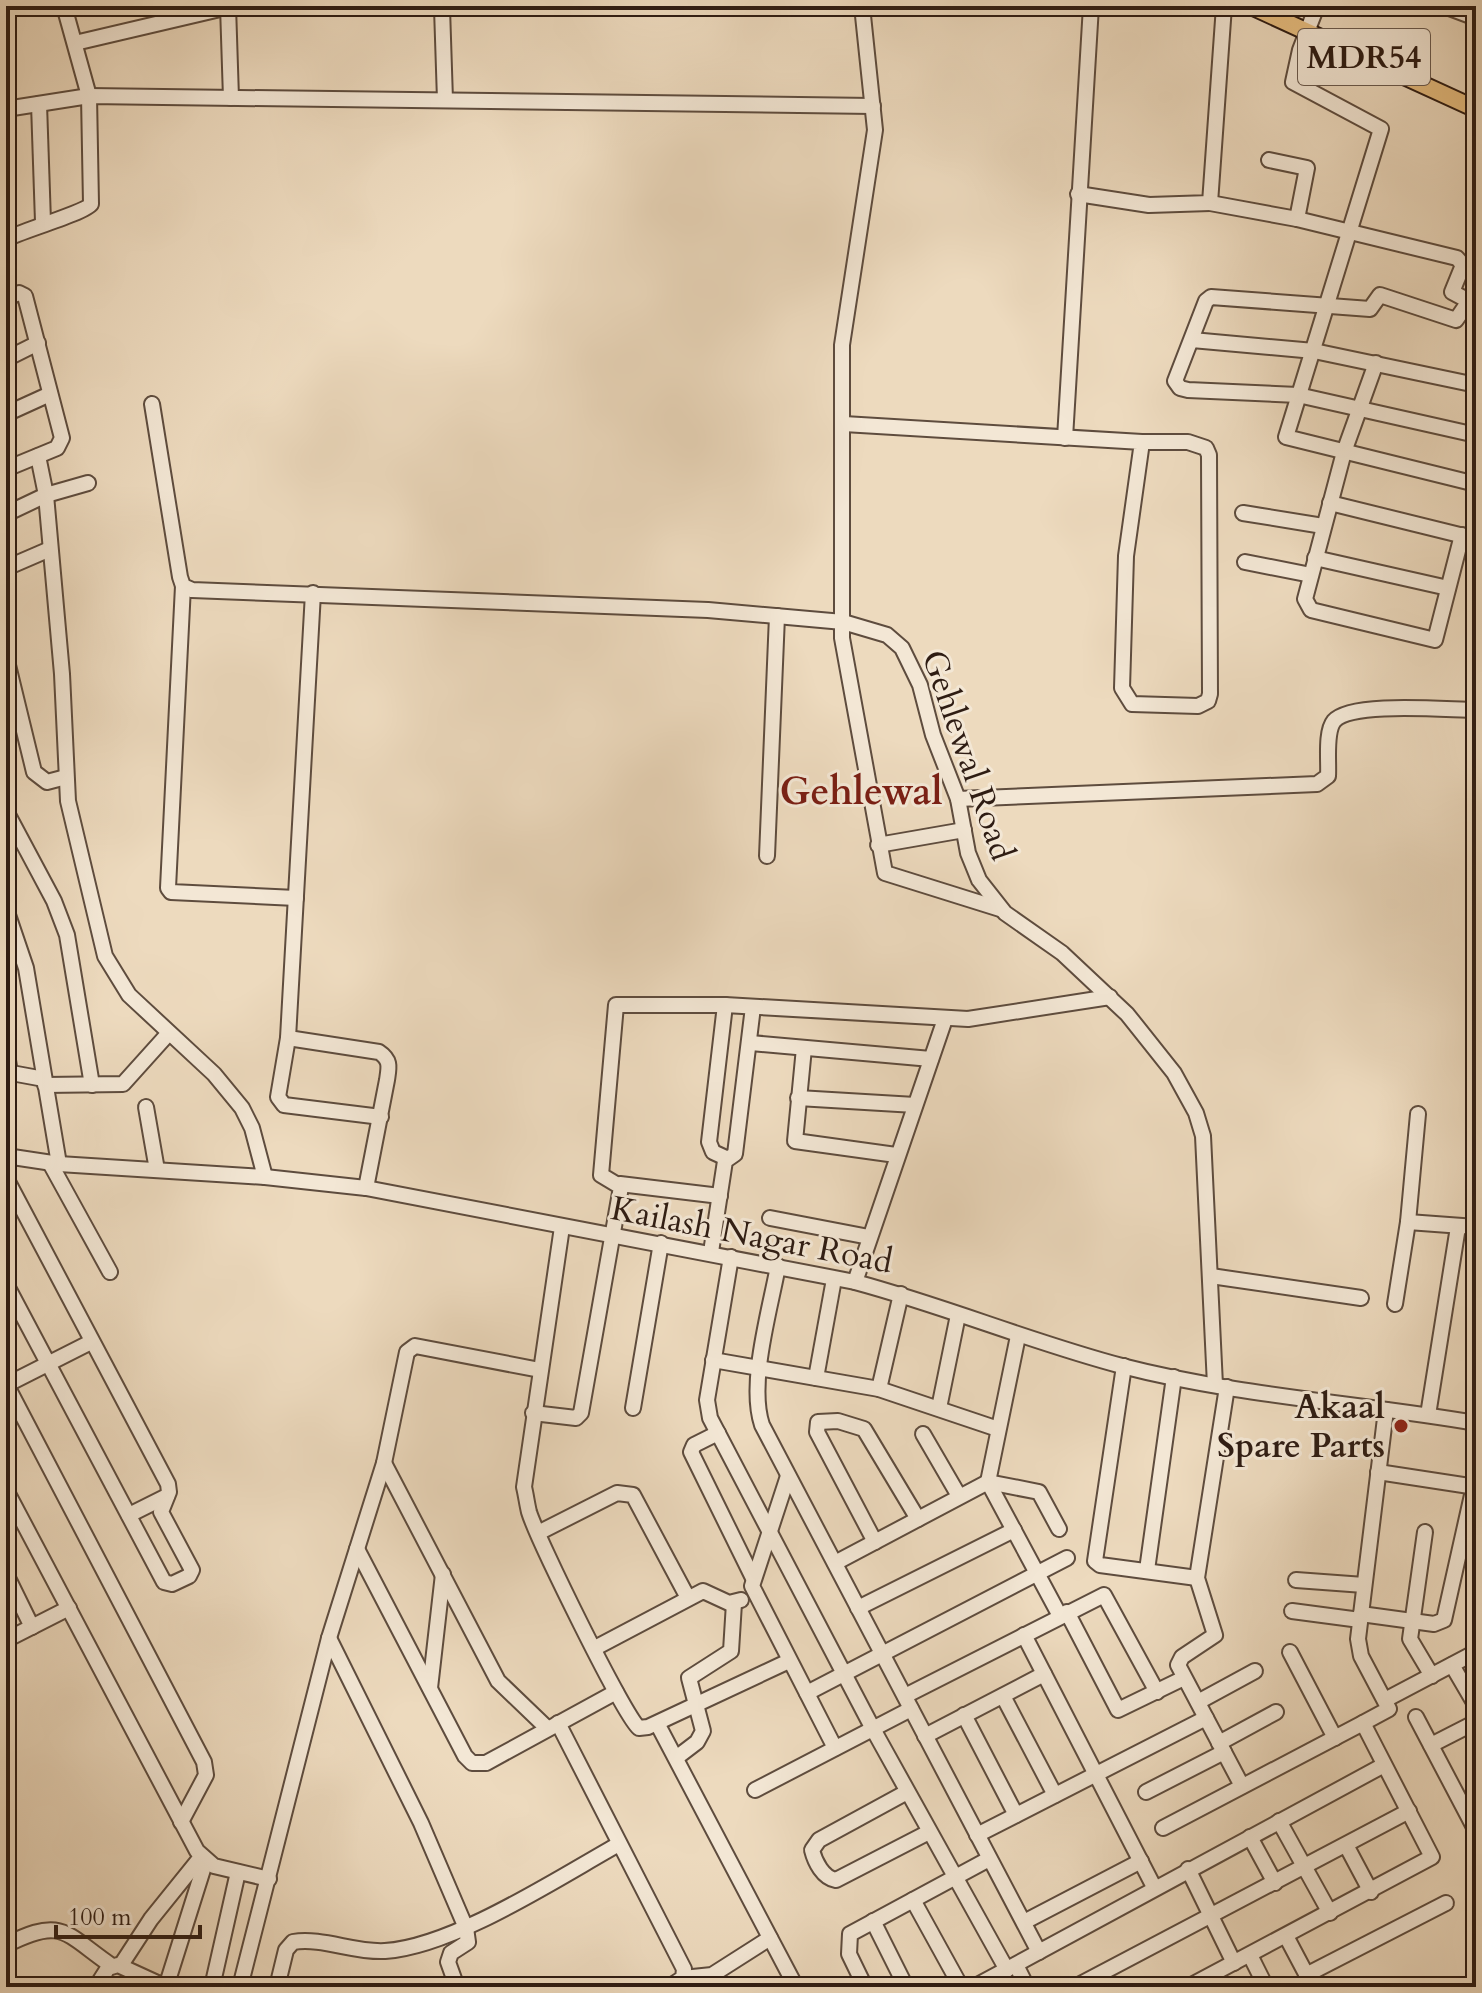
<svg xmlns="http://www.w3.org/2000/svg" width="1482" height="1993" viewBox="0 0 1482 1993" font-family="Cardo,serif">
  <rect width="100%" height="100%" fill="#eddabe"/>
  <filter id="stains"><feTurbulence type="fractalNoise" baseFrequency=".0025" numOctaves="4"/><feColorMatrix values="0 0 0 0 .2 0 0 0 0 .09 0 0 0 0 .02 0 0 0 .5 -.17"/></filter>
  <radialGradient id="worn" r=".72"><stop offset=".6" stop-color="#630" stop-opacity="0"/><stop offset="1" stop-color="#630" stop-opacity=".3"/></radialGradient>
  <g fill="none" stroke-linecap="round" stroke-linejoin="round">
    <defs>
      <g id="minor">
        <path d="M228,6L231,98"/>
        <path d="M347,6L442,8L445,100"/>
        <path d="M862,6L875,130L842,345V638L885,873L1000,909"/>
        <path d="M1317,6L1300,50L1293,82L1381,129L1286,437L1476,484"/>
        <path d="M1444,6L1476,18"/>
        <path d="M75,43L233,6"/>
        <path d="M39,104L43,222"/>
        <path d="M6,109L89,96L873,106"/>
        <path d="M1269,160L1307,168L1297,219"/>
        <path d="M1078,194L1149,205L1210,203L1224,6"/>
        <path d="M1210,203L1297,219L1457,258L1463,265L1452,292L1469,301"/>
        <path d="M6,239C22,231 86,212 91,204L89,96L64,6"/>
        <path d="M6,298L19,293L25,296L62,438L57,448L6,469"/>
        <path d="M1476,303L1469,301L1456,320L1380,295L1370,309L1211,297L1206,301L1175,381L1180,388L1188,390L1298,395L1476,435"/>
        <path d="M1192,340L1314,351L1476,385"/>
        <path d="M6,359L38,343"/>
        <path d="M1376,363L1344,452L1305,599L1311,610L1435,640L1462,535"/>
        <path d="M152,404L180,577L183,586L192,590L708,610L843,622L887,635L902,648L920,685L933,735L958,799L968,853L979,880L1005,913L1062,953L1127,1014L1174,1073L1196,1113L1203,1136L1215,1385"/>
        <path d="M6,414L50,394"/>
        <path d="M844,424L1142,442L1126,556L1122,688L1132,704L1198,706L1208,701L1210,694L1209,455L1206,448L1188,442H1142"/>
        <path d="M1065,438L1091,6"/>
        <path d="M38,456L46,495L62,674L68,801L105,956L129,995L214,1074L242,1108L252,1128L265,1177"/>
        <path d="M1330,503L1476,539"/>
        <path d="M1243,513L1323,526"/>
        <path d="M6,514L46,495L88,483"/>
        <path d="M1315,558L1448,588"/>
        <path d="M1245,562L1311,575"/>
        <path d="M6,568L50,549"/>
        <path d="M183,586L168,888L171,892L296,898"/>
        <path d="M313,593L288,1038L278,1097L284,1105L381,1117"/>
        <path d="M6,657L34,772L47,782L66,777"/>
        <path d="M958,799L1317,784L1328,776C1329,762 1325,732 1334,721C1351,701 1448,710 1476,710"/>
        <path d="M6,811L54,901L67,935L92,1085"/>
        <path d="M878,845L964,830"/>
        <path d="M767,856L777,616"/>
        <path d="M6,909L26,968L59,1164"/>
        <path d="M725,1005L709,1142L713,1152L726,1158"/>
        <path d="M288,1038L379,1052C391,1060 389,1067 387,1080L366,1188"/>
        <path d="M751,1043L931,1059"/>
        <path d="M6,1048L10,1073"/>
        <path d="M804,1048L795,1141L896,1155"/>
        <path d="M6,1072L44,1079"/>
        <path d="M45,1085L123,1084L168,1034"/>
        <path d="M798,1098L915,1105"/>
        <path d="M146,1107L157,1170"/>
        <path d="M6,1156L59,1164L265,1177L366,1188L855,1282C945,1306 1031,1342 1122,1366C1238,1396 1359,1403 1476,1423"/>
        <path d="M50,1163L110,1272"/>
        <path d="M6,1178L168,1484L169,1492L161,1512L192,1570L189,1576L172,1584L164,1582L6,1284"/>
        <path d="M620,1184L720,1196"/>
        <path d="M770,1218L869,1237"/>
        <path d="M1408,1222L1476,1227"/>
        <path d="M562,1227L524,1487C526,1495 527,1504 529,1512C537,1538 624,1716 639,1728L648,1727L789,1661"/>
        <path d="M711,1252L725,1161L735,1154L753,1007"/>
        <path d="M731,1257L707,1400L710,1418L873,1729L1007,1970"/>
        <path d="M778,1266C770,1310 748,1383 762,1425L1039,1952"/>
        <path d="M1211,1276L1361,1298"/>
        <path d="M855,1282L945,1019"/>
        <path d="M1395,1304L1408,1222L1418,1114"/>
        <path d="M1018,1336L988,1482L1060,1616"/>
        <path d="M713,1360L879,1389L998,1429"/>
        <path d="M1124,1366L1095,1561L1100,1565L1197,1578"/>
        <path d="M816,1378L834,1279"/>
        <path d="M6,1384L204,1762L206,1775L181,1822"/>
        <path d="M6,1385L91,1342"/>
        <path d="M1227,1387L1197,1578L1215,1635L1182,1657L1178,1665L1242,1786"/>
        <path d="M879,1389L901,1294"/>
        <path d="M633,1408L661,1243"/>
        <path d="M939,1408L958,1315"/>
        <path d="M533,1413L576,1418L581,1413L621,1187L601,1175L616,1005H725L968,1019L1110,997"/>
        <path d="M1428,1415L1458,1227"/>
        <path d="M718,1433L694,1445L691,1452L753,1578"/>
        <path d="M923,1434L959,1496"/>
        <path d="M384,1463L498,1681L547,1728"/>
        <path d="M1378,1472L1476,1487"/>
        <path d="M788,1476L752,1586L835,1748"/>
        <path d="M6,1490L197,1851L214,1866L269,1879"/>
        <path d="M129,1515L167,1496"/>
        <path d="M1425,1532L1410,1639L1432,1676"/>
        <path d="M538,1533L617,1493L633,1495L688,1598"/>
        <path d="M875,1542L817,1432L818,1422L838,1421L864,1429L918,1519"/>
        <path d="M357,1549L465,1756L472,1763H486L616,1692"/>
        <path d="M835,1563L988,1482L1039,1492L1059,1529"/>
        <path d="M1147,1570L1174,1377"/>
        <path d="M6,1574L32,1627"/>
        <path d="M1296,1580L1364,1585"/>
        <path d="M858,1608L1014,1530"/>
        <path d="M1292,1611L1360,1620"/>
        <path d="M1067,1612L1118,1710L1184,1678"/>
        <path d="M1361,1614L1434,1624L1444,1620L1474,1486"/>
        <path d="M1024,1635L1154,1887"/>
        <path d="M329,1638L421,1823L466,1928L468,1942L451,1953L448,1962L457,1987"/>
        <path d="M6,1640L69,1608"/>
        <path d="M595,1648L703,1591L729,1603L741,1600"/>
        <path d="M1290,1652L1335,1738"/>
        <path d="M1452,1665L1476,1706"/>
        <path d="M430,1688L443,1574"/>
        <path d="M807,1693L1067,1558"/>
        <path d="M905,1696L1104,1595L1157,1692"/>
        <path d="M1003,1696L1055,1795"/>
        <path d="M1385,1700L1476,1652"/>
        <path d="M1198,1702L1255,1671"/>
        <path d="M964,1715L1016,1815"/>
        <path d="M1416,1717L1476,1831"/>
        <path d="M558,1723L684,1969L683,1978L669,1987"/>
        <path d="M658,1725L796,1987"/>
        <path d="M925,1736L1044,1674"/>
        <path d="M1219,1743L1276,1712"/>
        <path d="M1431,1745L1476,1722"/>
        <path d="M676,1758L697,1742L703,1731L689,1678L731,1651L734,1603"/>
        <path d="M755,1790L911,1709"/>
        <path d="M907,1792L819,1840L812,1850C815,1862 823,1878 836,1880L929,1832"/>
        <path d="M1146,1792L1224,1752"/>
        <path d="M1279,1821L1330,1913"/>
        <path d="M1163,1828L1363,1723"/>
        <path d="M977,1835L1206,1718"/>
        <path d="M1250,1837L1275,1883"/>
        <path d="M1346,1845L1371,1892"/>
        <path d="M1188,1869L1234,1963"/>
        <path d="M913,1900L961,1987"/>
        <path d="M873,1921L906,1987"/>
        <path d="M1024,1922L1141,1861"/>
        <path d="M1286,1936L1313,1987"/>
        <path d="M6,1945C63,1916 64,1933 112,1966"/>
        <path d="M1250,1955L1266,1987"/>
        <path d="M121,1965L151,1919L201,1857"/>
        <path d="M1016,1965L1027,1987"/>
        <path d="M1306,1975L1446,1903"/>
        <path d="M683,1978L712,1975L770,1938"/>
        <path d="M96,1987L108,1968L118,1965L166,1987L206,1860"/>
        <path d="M212,1987L238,1872"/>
        <path d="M240,1987L329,1638L384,1463L407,1352L415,1346L540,1370"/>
        <path d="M277,1987L286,1950L293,1942C322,1937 355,1953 385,1951C453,1947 558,1878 619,1844"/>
        <path d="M865,1987L849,1954L850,1934L989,1859"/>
        <path d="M974,1987L1384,1765"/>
        <path d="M1075,1987L1409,1811"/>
        <path d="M1188,1987L1432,1857L1363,1723L1389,1709L1361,1656L1358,1639L1386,1410"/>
      </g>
      <path id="major" d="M1251,6L1476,109"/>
    </defs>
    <use href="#minor" stroke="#5e4c3e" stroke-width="18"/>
    <use href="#major" stroke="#2e1c13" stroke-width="20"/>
    <use href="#minor" stroke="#f3e7d5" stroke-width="14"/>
    <use href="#major" stroke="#e6bd7f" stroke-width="16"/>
  </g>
  <circle fill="#8f2418" stroke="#f3e7d5" stroke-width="3" cx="1401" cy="1426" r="8"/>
  <g text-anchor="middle" stroke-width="6" stroke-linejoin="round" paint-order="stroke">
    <rect fill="#f3e7d5" stroke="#69594d" stroke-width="2" x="1298" y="29" width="132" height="56" rx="6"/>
    <g font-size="32" font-weight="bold" fill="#2e1c13">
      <text x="1364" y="68">MDR54</text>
    </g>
    <g font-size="34" fill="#2e1c13" stroke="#f3e7d5">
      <text transform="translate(969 755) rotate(71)" y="12">Gehlewal Road</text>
      <text transform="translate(752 1234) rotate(11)" y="12">Kailash Nagar Road</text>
    </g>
    <g font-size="34" font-weight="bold" fill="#2e1c13" stroke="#f3e7d5" text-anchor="end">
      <text x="1385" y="1418">Akaal<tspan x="1385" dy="39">Spare Parts</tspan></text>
    </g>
    <g font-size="38" font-weight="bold" fill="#7a1f14" stroke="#f3e7d5">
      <text x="861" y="804">Gehlewal</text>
    </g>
  </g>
  <rect width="1482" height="1993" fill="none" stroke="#eddabe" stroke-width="32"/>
  <rect x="8" y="8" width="1466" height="1977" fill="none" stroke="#2e1c13" stroke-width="4"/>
  <rect x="16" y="16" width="1450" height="1961" fill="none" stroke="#2e1c13" stroke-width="2"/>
  <path d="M56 1925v12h144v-12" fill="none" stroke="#2e1c13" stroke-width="4"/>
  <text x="68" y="1925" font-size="24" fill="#2e1c13" stroke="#f3e7d5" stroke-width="6" paint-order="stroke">100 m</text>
  <rect width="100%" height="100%" filter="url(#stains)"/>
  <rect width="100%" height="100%" fill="url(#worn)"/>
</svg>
